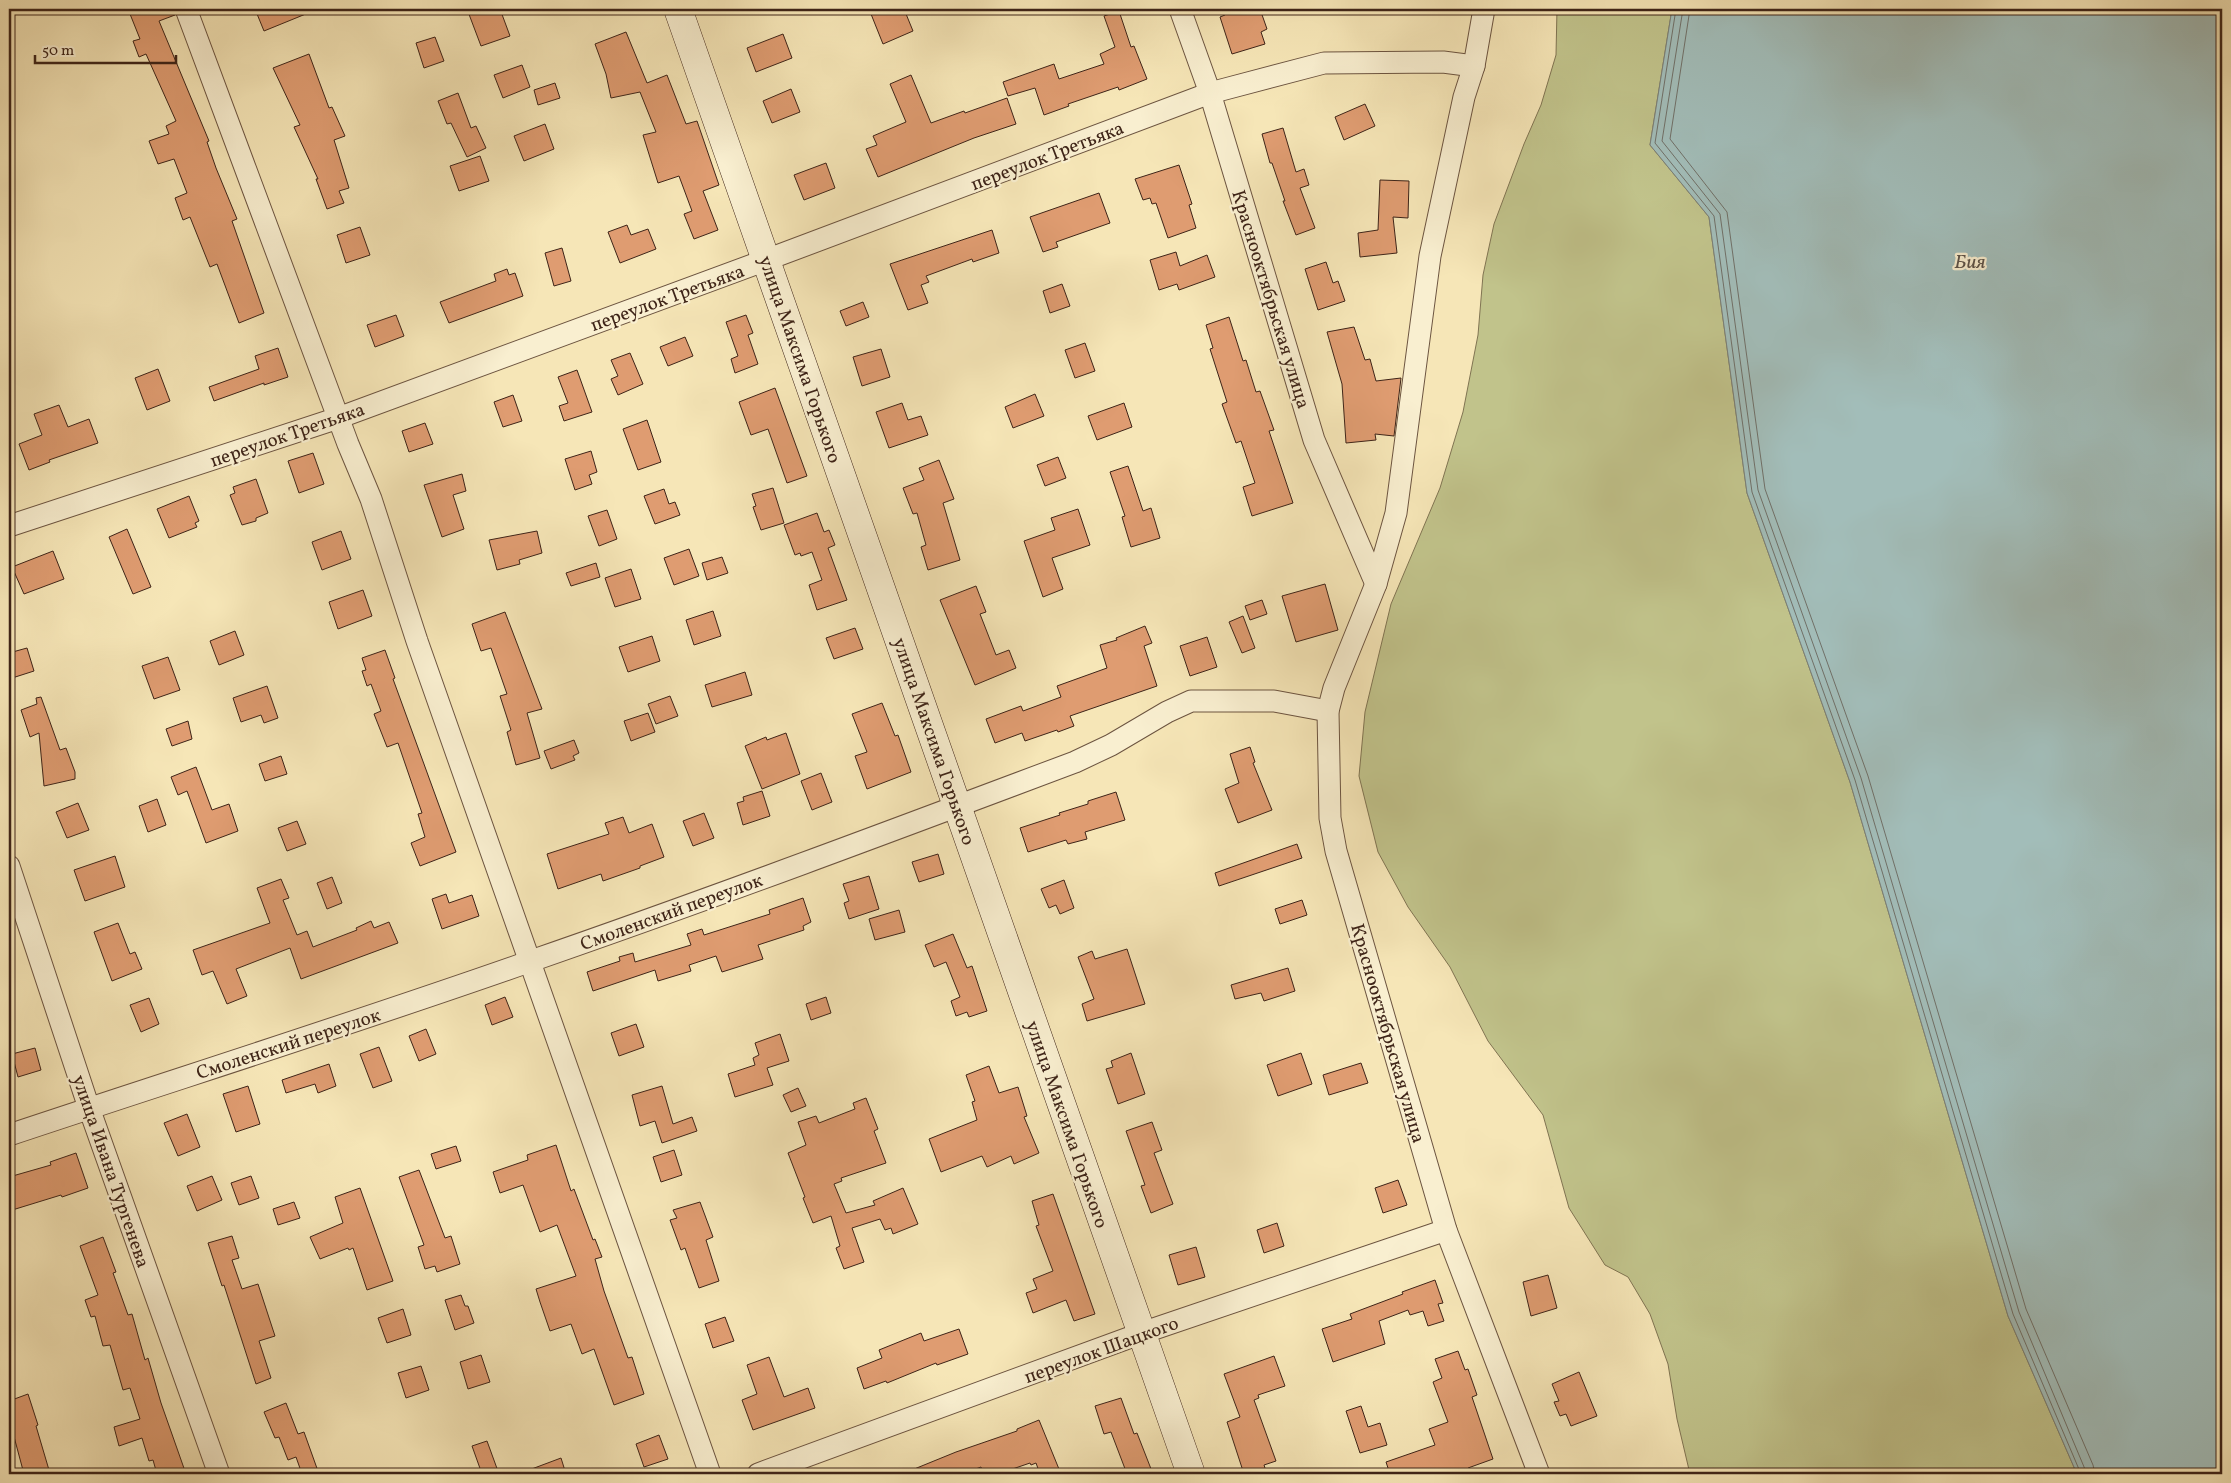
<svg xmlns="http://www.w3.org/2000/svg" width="2231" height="1483" viewBox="0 0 2231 1483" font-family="Vollkorn,serif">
  <rect width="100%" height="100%" fill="#f6e6b7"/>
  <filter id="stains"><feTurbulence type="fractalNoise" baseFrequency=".004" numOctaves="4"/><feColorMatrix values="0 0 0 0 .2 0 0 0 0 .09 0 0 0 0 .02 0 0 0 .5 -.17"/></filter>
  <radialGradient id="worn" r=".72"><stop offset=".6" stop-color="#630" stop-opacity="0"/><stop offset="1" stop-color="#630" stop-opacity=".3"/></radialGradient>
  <path fill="#c1c38b" stroke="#807452" d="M1557,9H1672L1650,145L1709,217L1747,493L1850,782L2008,1316L2077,1474H1690L1677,1419L1668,1364L1650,1314L1628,1277L1605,1265L1569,1208L1543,1115L1488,1041L1450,967L1408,907L1378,852L1359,776L1365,712L1391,604L1440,488L1463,412L1478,335L1483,275L1494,224L1524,144L1541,105L1556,55Z"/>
  <path fill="#a2bdb9" stroke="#7a8079" d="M1672,9H2222V1474H2077L2008,1316L1850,782L1747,493L1709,217L1650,145Z"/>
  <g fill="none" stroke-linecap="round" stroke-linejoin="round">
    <g stroke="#707068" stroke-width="1">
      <path d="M1676,9L1655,143L1714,216L1752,492L1855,780L2013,1314L2081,1474"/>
      <path d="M1683,9L1662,141L1720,214L1758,490L1861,778L2019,1312L2087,1474"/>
      <path d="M1690,9L1670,139L1727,212L1765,489L1868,776L2026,1309L2093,1465L2095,1474"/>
    </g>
  </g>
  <g fill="#df9c71" stroke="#3e2418">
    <path d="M128,9H174L175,15L159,21L209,141L207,142L216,168L237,219L232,221L264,313L239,323L217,264L210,267L190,217L183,220L175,198L187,193L174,159L158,164L149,141L169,134L166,126L176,121L146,54L139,57L133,41L140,39Z"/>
    <path d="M255,9H318L264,31Z"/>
    <path d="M467,9H500L510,36L481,46Z"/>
    <path d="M869,9H904L913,31L883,44Z"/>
    <path d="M1223,9H1260L1267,29L1261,32L1265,44L1232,54L1220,17L1225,15Z"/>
    <path d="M1119,11L1131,47L1134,46L1147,79L1119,90L1118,87L1068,104L1069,106L1044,115L1035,88L1008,96L1003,82L1054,64L1059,79L1104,64L1100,54L1115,47L1104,16Z"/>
    <path d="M626,32L647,83L667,75L686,124L697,121L719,185L703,191L718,230L694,239L684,214L692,211L679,176L658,183L643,135L656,132L640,92L611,98L606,74L595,44Z"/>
    <path d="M783,34L792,58L756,72L747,48Z"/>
    <path d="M435,37L444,61L424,68L416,43Z"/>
    <path d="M309,54L329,108L332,107L345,136L334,140L349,188L339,191L344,203L327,209L316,179H318L294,127L300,125L273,68Z"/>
    <path d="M522,65L530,87L503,98L494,75Z"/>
    <path d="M911,75L931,123L964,111L965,113L1007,98L1016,124L974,138L878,177L866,149L877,145L873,136L906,122L890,84Z"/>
    <path d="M555,83L560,98L538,105L534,90Z"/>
    <path d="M791,89L800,112L772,123L763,101Z"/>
    <path d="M458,93L471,128L476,126L486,148L467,157L451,123L447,124L438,101Z"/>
    <path d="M1365,104L1375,126L1344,140L1335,117Z"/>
    <path d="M545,124L554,149L524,161L514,136Z"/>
    <path d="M1283,128L1296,172L1304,169L1309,185L1300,188L1315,228L1296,235L1283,201H1285L1272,163H1270L1262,134Z"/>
    <path d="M480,156L489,181L459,191L450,166Z"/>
    <path d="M826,163L835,188L804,200L794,175Z"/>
    <path d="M1179,165L1192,204L1189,205L1196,228L1168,238L1156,203L1152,204L1150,198L1143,200L1135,179Z"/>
    <path d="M1380,180L1409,181L1408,218L1393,217L1397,253L1360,257L1358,233L1378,230Z"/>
    <path d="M1099,193L1110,223L1056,242L1058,247L1043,252L1030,217Z"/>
    <path d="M627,225L631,235L648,229L656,249L620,263L608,232Z"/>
    <path d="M360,227L370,255L346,263L337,235Z"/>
    <path d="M992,230L999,253L973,262L972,259L926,276L929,282L921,285L928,303L908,310L890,264Z"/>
    <path d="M562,248L571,281L554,286L545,253Z"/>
    <path d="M1176,252L1180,266L1207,255L1215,277L1179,290L1177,284L1159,290L1150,260Z"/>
    <path d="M1326,262L1333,283L1338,281L1345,301L1318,310L1305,269Z"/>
    <path d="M507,269L509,275L515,273L523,296L449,323L440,302L496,281L494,274Z"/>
    <path d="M1062,284L1070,306L1050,313L1043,291Z"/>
    <path d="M863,302L869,317L846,326L840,311Z"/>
    <path d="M396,315L404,336L375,347L367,325Z"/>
    <path d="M746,315L753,333L748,335L758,364L735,373L731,359L738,356L726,322Z"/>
    <path d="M1229,317L1243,361L1246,360L1256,392L1260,391L1274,430L1269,431L1293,503L1252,516L1243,487L1255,483L1241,441L1236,443L1222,404L1227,402L1210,349L1213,348L1206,325Z"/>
    <path d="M1354,327L1365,360L1370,359L1376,381L1401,378L1394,436L1375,434L1376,440L1346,443L1342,384L1327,332Z"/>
    <path d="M685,337L693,356L668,366L660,347Z"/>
    <path d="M1085,343L1095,371L1075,378L1065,350Z"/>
    <path d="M278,348L288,377L264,385V383L214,401L209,387L259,369L255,356Z"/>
    <path d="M881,349L890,377L862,386L853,357Z"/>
    <path d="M630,353L643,384L618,395L611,379L618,376L611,360Z"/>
    <path d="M158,369L170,401L147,410L135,378Z"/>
    <path d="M577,370L592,412L564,421L559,406L568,403L558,377Z"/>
    <path d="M775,388L807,476L787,483L768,429L751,435L739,402Z"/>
    <path d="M1035,394L1044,416L1013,428L1005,407Z"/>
    <path d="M513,395L522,421L503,427L494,402Z"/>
    <path d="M902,403L908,420L921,416L928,435L889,448L876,412Z"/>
    <path d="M1124,403L1132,427L1097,440L1088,416Z"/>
    <path d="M59,405L68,427L89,419L98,443L49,460L50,462L29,470L19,444L42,435L34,414Z"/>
    <path d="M647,420L661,462L638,470L623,429Z"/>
    <path d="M425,423L433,444L409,452L402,431Z"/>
    <path d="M591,451L597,472L589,475L592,484L575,490L565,459Z"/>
    <path d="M313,453L324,484L299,493L288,461Z"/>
    <path d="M1058,457L1066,478L1045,486L1037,465Z"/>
    <path d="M939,460L954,499L943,503L960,560L928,570L921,547L926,545L917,513L913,514L903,488L924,480L919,468Z"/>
    <path d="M1128,466L1143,511L1151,508L1160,538L1131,547L1122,517L1125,516L1110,472Z"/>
    <path d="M462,474L466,491L453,495L464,529L442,537L424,485Z"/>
    <path d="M256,479L268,513L256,518V521L242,525L230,495L235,493L233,487Z"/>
    <path d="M773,488L784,523L761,530L753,507L756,506L752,494Z"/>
    <path d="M664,489L669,504L675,502L680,515L655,524L644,496Z"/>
    <path d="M189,496L199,521L195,523L197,527L169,538L157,509Z"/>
    <path d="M1078,509L1090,545L1052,558L1063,589L1043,597L1024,541L1055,530L1051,518Z"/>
    <path d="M607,510L617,539L599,546L588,516Z"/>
    <path d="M817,513L824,532L829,530L835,545L828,548L847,600L817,610L809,585L822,580L812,552L801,556L800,553L795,555L784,525Z"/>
    <path d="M127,529L151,587L133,594L109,537Z"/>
    <path d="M341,531L351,559L322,570L312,542Z"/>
    <path d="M537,531L542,553L519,560L520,564L497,570L489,540Z"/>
    <path d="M689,549L699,576L674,585L664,558Z"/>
    <path d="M53,551L64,579L24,594L12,567Z"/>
    <path d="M722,557L728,573L707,580L702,563Z"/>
    <path d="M596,563L600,577L571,586L566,573Z"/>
    <path d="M631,569L641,599L615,607L605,578Z"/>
    <path d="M1325,584L1338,630L1296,642L1282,596Z"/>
    <path d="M976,586L986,612L980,614L996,655L1009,650L1016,668L975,685L940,600Z"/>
    <path d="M363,590L372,616L338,629L329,602Z"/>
    <path d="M1262,600L1267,614L1250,620L1245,606Z"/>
    <path d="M713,611L721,636L694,645L686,620Z"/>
    <path d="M505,612L542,709L527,713L540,758L516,765L507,732L511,730L500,696L507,694L491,648L481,651L472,624Z"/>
    <path d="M1243,616L1255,648L1242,653L1229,622Z"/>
    <path d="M1145,626L1152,643L1144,646L1157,686L1070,716L1074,726L1058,732L1057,730L1025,741L1022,733L995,743L986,719L1021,706L1023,711L1061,697L1057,686L1107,668L1100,645L1117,640L1116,638Z"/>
    <path d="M855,628L863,649L834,659L826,638Z"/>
    <path d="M235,631L244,655L219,665L210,641Z"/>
    <path d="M652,636L660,661L628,672L619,647Z"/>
    <path d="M1207,637L1217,667L1190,676L1180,646Z"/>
    <path d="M27,648L34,671L9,679V653Z"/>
    <path d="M385,650L395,678L393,679L456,852L420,866L411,843L425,837L418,814L422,813L398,743L387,747L374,714L381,711L371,684L367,686L362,671L366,670L362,658Z"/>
    <path d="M168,657L180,690L154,699L142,666Z"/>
    <path d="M745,672L752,695L712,707L705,685Z"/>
    <path d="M267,686L278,718L264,723L261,715L241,722L233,698Z"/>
    <path d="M670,696L678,716L656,724L648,704Z"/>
    <path d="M41,697L60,750L66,748L75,772V779L44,786L39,733L30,737L21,710L37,704L36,698Z"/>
    <path d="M882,703L895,736L898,735L911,772L867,789L855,756L867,752L852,714Z"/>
    <path d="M648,713L655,732L631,741L624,721Z"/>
    <path d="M188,721L192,739L172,746L166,729Z"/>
    <path d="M786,733L800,774L762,789L745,746L766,737L767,740Z"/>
    <path d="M574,740L579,753L573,756L575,760L551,769L544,751Z"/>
    <path d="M1250,747L1255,762L1253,763L1272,810L1238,823L1225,789L1239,783L1230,754Z"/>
    <path d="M281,756L287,774L265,781L259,764Z"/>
    <path d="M196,767L212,810L229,804L238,831L206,843L187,791L178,795L171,777Z"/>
    <path d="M821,773L832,802L812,810L801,781Z"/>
    <path d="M762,791L770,816L743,825L737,803L744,801L743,797Z"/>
    <path d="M1116,792L1125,820L1085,832L1087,839L1068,844L1066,840L1028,852L1020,828L1060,815L1059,813L1088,804V801Z"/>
    <path d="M157,799L166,825L148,832L139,806Z"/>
    <path d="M78,803L89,830L67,838L56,812Z"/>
    <path d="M704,813L714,838L693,846L683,821Z"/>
    <path d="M623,817L629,833L652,824L664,857L640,866V868L603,881L601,874L558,889L547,854L609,834L605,823Z"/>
    <path d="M297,821L306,844L287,851L278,828Z"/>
    <path d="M1297,844L1302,858L1219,886L1215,873Z"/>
    <path d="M938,854L944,874L919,882L912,862Z"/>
    <path d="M115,856L125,887L85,901L74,870Z"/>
    <path d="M869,876L879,909L849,919L844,903L849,901L843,884Z"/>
    <path d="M332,877L342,903L327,909L317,883Z"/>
    <path d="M281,879L289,898L283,900L297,935L307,931L313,947L357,930L356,928L371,921L374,928L389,922L398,943L301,979L290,948L236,969L247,996L227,1004L213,971L202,975L193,950L270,923L257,888Z"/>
    <path d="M1064,880L1074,908L1060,914L1056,905L1049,908L1041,889Z"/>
    <path d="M446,894L449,903L472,895L479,916L442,929L432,899Z"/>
    <path d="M803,898L811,922L803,926L804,930L758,945L763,959L722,972L716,956L689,965L691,971L658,981L655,970L593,991L587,972L620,961L619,957L633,953L635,962L691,945L687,934L702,929L704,935L770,914L769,910Z"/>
    <path d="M1302,900L1307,915L1280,924L1275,909Z"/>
    <path d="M899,910L905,932L875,940L869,919Z"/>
    <path d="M118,923L130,954L135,952L142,969L112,981L94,932Z"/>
    <path d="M953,934L967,968L972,966L987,1011L969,1017L967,1012L956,1016L951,1001L960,997L946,962L934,967L925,945Z"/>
    <path d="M1127,949L1145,1004L1087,1021L1082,1004L1094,999L1078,957L1092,951L1095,959Z"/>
    <path d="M1288,968L1295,991L1264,1001L1261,993L1235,999L1231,985Z"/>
    <path d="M505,997L513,1017L492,1025L485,1005Z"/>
    <path d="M826,997L831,1013L811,1020L806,1004Z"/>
    <path d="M149,998L159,1024L141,1032L130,1005Z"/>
    <path d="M636,1024L644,1047L619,1056L611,1033Z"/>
    <path d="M426,1029L436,1054L419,1061L409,1036Z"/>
    <path d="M780,1034L789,1061L767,1068L773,1085L735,1097L728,1074L755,1065L753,1058L759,1055L755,1043Z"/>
    <path d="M379,1047L392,1081L373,1088L360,1054Z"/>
    <path d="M35,1048L41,1070L18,1077L12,1054Z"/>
    <path d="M1131,1053L1145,1094L1118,1104L1106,1069L1113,1067L1111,1061Z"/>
    <path d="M1301,1053L1312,1084L1278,1096L1267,1065Z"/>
    <path d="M1361,1063L1368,1083L1329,1095L1323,1075Z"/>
    <path d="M329,1064L336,1086L318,1093L315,1084L286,1093L282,1080Z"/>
    <path d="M989,1066L999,1093L1018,1087L1027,1116L1024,1117L1039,1153L1014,1164L1011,1156L987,1167L982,1156L941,1172L929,1139L977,1120L972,1102L975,1101L966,1075Z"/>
    <path d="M248,1086L260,1124L236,1132L223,1094Z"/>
    <path d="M662,1086L673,1124L692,1117L697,1131L662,1143L655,1121L640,1126L632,1095Z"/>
    <path d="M798,1088L806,1106L791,1112L783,1095Z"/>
    <path d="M866,1098L878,1129L874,1131L886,1163L841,1178L842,1181L834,1184L846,1213L875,1205L873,1201L903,1188L918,1224L893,1234L891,1228L885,1230L880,1219L852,1228L864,1262L844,1269L836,1248L840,1246L831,1216L813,1223L803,1198L805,1197L788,1153L806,1145L798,1122L816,1116L819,1123L855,1109L853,1103Z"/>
    <path d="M187,1114L200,1147L178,1156L164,1123Z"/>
    <path d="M1152,1122L1162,1150L1154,1153L1173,1204L1151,1213L1141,1186L1145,1185L1126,1131Z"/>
    <path d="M556,1145L571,1191L574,1189L593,1240L595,1239L602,1257L595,1259L604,1291L628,1358L632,1357L644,1394L614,1405L594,1349L582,1354L571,1324L550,1331L540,1302L536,1289L576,1276L557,1225L540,1232L523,1185L500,1193L493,1172L528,1160L527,1155Z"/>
    <path d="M456,1146L461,1161L436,1169L431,1154Z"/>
    <path d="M674,1150L682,1175L661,1182L653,1157Z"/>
    <path d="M76,1153L88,1188L62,1197L61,1195L9,1211V1177L51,1165L50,1162Z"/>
    <path d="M419,1170L445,1238L451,1236L460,1264L437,1272L435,1266L425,1269L418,1247L424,1245L399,1177Z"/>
    <path d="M212,1176L222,1200L197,1211L187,1186Z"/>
    <path d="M251,1176L259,1198L239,1205L231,1183Z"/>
    <path d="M1398,1180L1407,1205L1383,1213L1375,1188Z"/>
    <path d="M360,1188L393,1281L367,1290L353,1248L349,1250L348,1248L320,1259L310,1237L343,1223L335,1197Z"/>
    <path d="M1053,1194L1095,1314L1074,1321L1066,1300L1033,1313L1026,1293L1037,1289L1033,1279L1053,1271L1036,1226L1039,1225L1032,1201Z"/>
    <path d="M294,1202L300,1218L278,1225L273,1209Z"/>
    <path d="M700,1202L713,1237L706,1240L719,1281L699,1288L685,1248L681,1250L670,1220L677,1218L673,1210Z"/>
    <path d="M1277,1223L1284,1246L1264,1253L1257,1230Z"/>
    <path d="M232,1236L239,1258L232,1260L242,1289L258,1284L275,1336L259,1341L271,1378L256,1384L224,1285L222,1286L208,1243Z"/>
    <path d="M103,1237L116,1272L113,1273L128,1315L132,1314L145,1360L148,1358L161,1403L186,1474H157L153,1460L149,1461L142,1438L119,1446L114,1427L140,1419L130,1388L123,1390L110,1345L103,1346L95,1316L91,1317L85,1300L98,1295L80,1246Z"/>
    <path d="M1196,1247L1205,1277L1178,1285L1169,1255Z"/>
    <path d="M1548,1275L1557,1308L1531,1316L1523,1282Z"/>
    <path d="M1435,1280L1443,1303L1438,1304L1444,1321L1428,1326L1423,1311L1410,1315L1408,1310L1379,1321L1385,1344L1333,1362L1322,1329L1352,1319L1350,1314L1403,1294L1402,1292Z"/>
    <path d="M461,1295L465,1306H468L474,1323L455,1330L445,1300Z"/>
    <path d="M403,1309L411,1335L387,1343L378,1318Z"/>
    <path d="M725,1317L734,1341L713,1348L705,1324Z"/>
    <path d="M959,1329L968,1354L937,1365L936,1363L887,1383L886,1381L864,1389L857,1368L882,1358L879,1350L921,1333L924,1341Z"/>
    <path d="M1458,1351L1465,1370L1468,1369L1477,1395L1472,1397L1493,1459L1468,1468L1470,1474H1390L1386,1462L1435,1445L1429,1429L1448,1422L1433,1382L1442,1378L1435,1359Z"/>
    <path d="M481,1355L490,1382L468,1389L460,1362Z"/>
    <path d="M1274,1356L1285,1386L1258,1395L1259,1398L1254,1400L1276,1461L1264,1465L1267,1474H1244L1227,1422L1240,1417L1224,1374Z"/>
    <path d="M769,1357L784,1397L808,1388L815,1408L753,1430L742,1400L757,1394L747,1365Z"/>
    <path d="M421,1366L429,1390L406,1398L398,1373Z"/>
    <path d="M1579,1372L1597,1416L1571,1426L1566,1414L1560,1416L1554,1402L1559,1401L1552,1384Z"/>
    <path d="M28,1394L38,1425L36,1426L49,1470L34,1474H24L9,1418V1401Z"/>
    <path d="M1121,1398L1134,1434L1137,1433L1153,1474H1127L1111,1432L1104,1434L1095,1406Z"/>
    <path d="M286,1403L298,1434L304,1432L319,1474H302L296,1457L288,1460L279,1437L275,1438L264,1412Z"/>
    <path d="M1361,1406L1368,1427L1380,1423L1387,1445L1360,1453L1346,1411Z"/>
    <path d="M1039,1420L1061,1474H1040L1036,1463L1031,1465L1030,1463L998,1474L994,1469L983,1473L981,1467L962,1474H902L956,1452L1017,1431V1429Z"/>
    <path d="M659,1435L668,1459L644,1467L636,1444Z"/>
    <path d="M487,1441L499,1474H482L472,1446Z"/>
    <path d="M561,1458L566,1474H521V1473Z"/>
  </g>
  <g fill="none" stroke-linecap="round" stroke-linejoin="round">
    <defs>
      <g id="street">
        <path d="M186,9L348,444L371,499L417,641L710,1474"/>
        <path d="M1180,9L1210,93L1314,440L1376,584"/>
        <path d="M1484,9L1474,66L1464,97L1430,256L1396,513L1376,584L1334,688L1328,711L1330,818L1336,851L1446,1230L1539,1474"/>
        <path d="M9,526L338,418L766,260L1210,93L1324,63L1443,62L1474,66"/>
        <path d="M9,866L89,1108L219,1474"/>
        <path d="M9,1135C183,1077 358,1022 531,961C713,898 894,830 1075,762L1111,745L1167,712L1191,701H1274L1328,711"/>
        <path d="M758,1474L1142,1333L1446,1230"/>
      </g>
      <path id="secondary" d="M678,9L1191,1474"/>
    </defs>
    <use href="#street" stroke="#6c5440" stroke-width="23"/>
    <use href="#secondary" stroke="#3e2418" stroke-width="29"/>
    <use href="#street" stroke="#f9efd0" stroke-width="21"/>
    <use href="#secondary" stroke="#f9efd0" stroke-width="28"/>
  </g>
  <g text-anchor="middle" stroke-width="4.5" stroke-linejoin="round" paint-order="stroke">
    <g font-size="19" fill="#3e2418" stroke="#f9efd0">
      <text transform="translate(1047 155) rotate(-21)" y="7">переулок Третьяка</text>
      <text transform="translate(667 297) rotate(-20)" y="7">переулок Третьяка</text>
      <text transform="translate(1272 299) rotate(73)" y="7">Краснооктябрьская улица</text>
      <text transform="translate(801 359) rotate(71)" y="7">улица Максима Горького</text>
      <text transform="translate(287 434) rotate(-19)" y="7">переулок Третьяка</text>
      <text transform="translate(935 741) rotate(71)" y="7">улица Максима Горького</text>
      <text transform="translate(671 911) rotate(-20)" y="7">Смоленский переулок</text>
      <text transform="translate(1389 1033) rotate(74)" y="7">Краснооктябрьская улица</text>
      <text transform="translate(288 1043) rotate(-18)" y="7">Смоленский переулок</text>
      <text transform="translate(1068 1124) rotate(71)" y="7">улица Максима Горького</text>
      <text transform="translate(112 1171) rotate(71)" y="7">улица Ивана Тургенева</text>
      <text transform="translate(1101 1349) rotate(-20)" y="7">переулок Шацкого</text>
    </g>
    <g font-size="20" font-style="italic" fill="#5c5248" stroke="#f9efd0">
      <text x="1970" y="268">Бия</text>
    </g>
  </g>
  <rect width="2231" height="1483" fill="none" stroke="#f6e6b7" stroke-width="30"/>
  <rect x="10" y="10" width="2211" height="1463" fill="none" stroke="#3e2418" stroke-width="2.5"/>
  <rect x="15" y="15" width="2201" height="1453" fill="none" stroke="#3e2418"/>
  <path d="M35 55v8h141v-8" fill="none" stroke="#3e2418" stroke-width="2.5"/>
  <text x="42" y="55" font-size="15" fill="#3e2418" stroke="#f9efd0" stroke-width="4" paint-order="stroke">50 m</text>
  <rect width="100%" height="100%" filter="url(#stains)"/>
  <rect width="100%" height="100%" fill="url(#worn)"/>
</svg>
